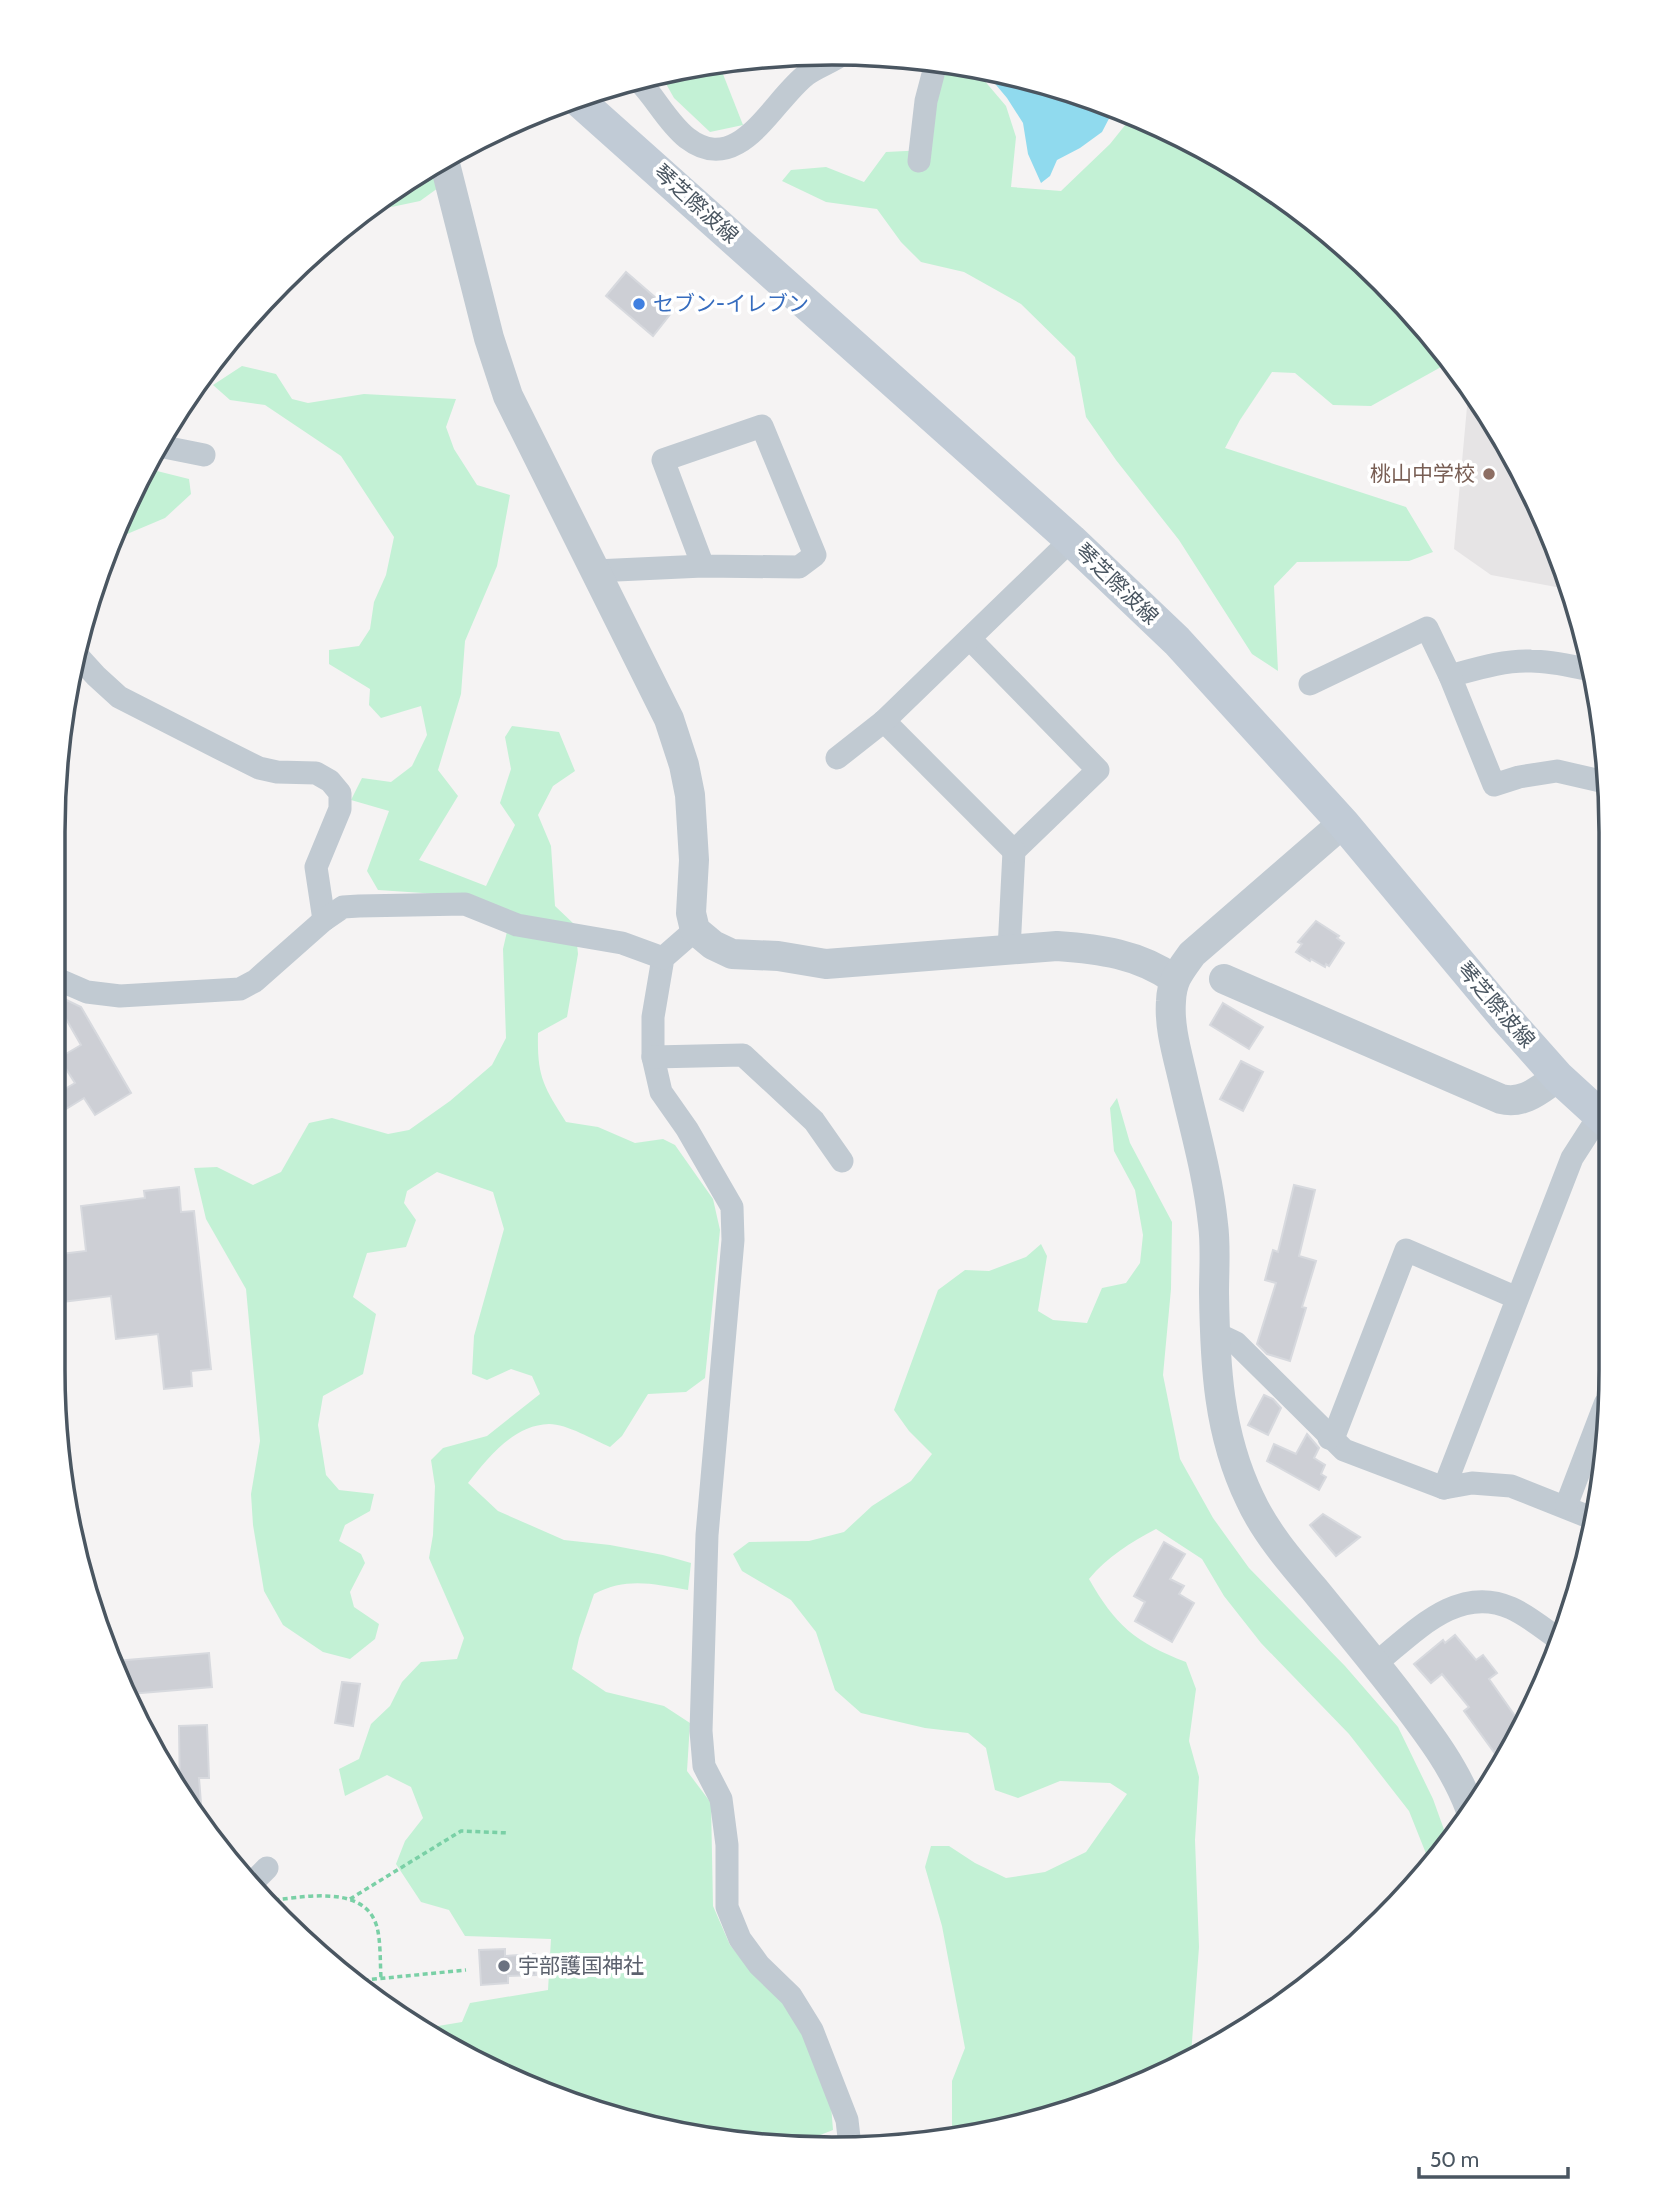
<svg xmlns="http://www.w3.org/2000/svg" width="1664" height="2202" viewBox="0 0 1664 2202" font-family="Cabin,'Noto Sans JP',sans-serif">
  <rect width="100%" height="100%" fill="#f5f3f3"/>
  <path fill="#e6e4e5" d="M1469,385L1480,399L1570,581L1572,590L1491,575L1454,549Z"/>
  <g fill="#c3f1d5">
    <path d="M719,64L743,125L710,132L674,98L660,73L680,68Z"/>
    <path d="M946,64L972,66L1006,106L1016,137L1011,187L1061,191L1110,144L1134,114L1265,184L1383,281L1450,362L1371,406L1333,405L1295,373L1272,372L1240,420L1225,448L1406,507L1433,552L1409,561L1297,562L1274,586L1278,671L1252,654L1179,540L1116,460L1086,417L1075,357L1021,304L964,272L921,262L901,242L877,209L826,202L782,181L791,170L826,167L864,182L886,152L926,150Z"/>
    <path d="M432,166L438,188L420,201L363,213L399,184Z"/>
    <path d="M242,366L276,374L292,399L308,403L364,394L456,399L446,427L454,449L477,485L510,495L497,566L465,641L461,694L438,770L458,796L419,860L486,886L515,825L500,803L511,769L505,737L512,726L559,732L575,771L553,786L538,815L551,846L555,906L575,925L578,954L567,1017L538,1033C537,1076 543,1086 566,1122L598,1127L635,1143L663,1139L675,1145L713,1199L720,1230L705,1378L686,1392L648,1394L622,1436L610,1447C594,1440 567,1424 549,1424C513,1425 488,1458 468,1483L498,1511L564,1540L610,1545L663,1555L691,1563L688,1590C653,1584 627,1577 594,1594L579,1638L572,1669L606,1692L664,1706L690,1723L687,1771L711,1803L713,1906L730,1945L753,1973L786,2005L810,2045L831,2105L833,2130L802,2142L680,2134L487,2069L426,2028L462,2022L470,2003L548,1990L551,1939L465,1936L449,1910L421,1902L396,1864L405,1841L423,1818L411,1787L387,1775L345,1796L339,1769L359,1759L371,1724L390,1706L402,1682L421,1662L457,1659L464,1638L429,1558L433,1535L435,1486L431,1460L443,1448L487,1436L540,1394L532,1376L511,1369L487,1380L472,1374L474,1336L504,1229L493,1192L437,1172L407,1191L404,1203L416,1220L406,1247L367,1253L353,1297L376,1314L363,1374L323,1396L318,1425L326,1475L339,1490L374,1494L370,1511L345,1525L339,1541L361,1554L365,1563L350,1592L354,1607L379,1624L375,1639L350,1659L323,1652L283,1625L264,1591L253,1525L251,1494L260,1441L246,1289L206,1219L194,1168L217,1167L253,1185L281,1172L309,1123L332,1118L388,1134L409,1130L450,1101L492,1065L506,1038L503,949L511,914L453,895L378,890L367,871L389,811L351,800L362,778L391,782L412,766L427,735L421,706L381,718L369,705L370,689L329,664V650L359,646L370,629L374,602L386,575L394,537L341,456L265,405L230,400L213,385Z"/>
    <path d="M145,468L189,479L191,494L165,518L120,537L114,536L133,487Z"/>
    <path d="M1117,1098L1130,1143L1172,1222L1171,1289L1163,1375L1180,1459L1213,1518L1249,1568L1345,1666L1398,1727L1433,1799L1447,1838L1429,1861L1409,1811L1349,1734L1261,1643L1224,1596L1202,1559L1156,1529C1131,1542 1107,1557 1089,1579C1115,1625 1136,1643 1186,1662L1196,1689L1189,1741L1199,1777L1195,1840L1199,1947L1191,2055L1083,2108L952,2134V2081L965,2048L942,1926L925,1867L931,1846H949L975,1863L1006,1878L1045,1872L1086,1852L1127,1794L1110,1783L1060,1781L1018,1798L995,1790L986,1748L968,1733L925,1728L861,1713L835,1690L816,1632L791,1600L742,1571L733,1554L749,1542L809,1541L844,1532L872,1506L911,1481L932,1454L909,1431L894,1410L938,1290L965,1270L989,1271L1026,1257L1041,1244L1047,1256L1038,1311L1053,1320L1087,1323L1102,1288L1126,1283L1140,1263L1143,1235L1135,1190L1114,1151L1110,1108Z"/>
  </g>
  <path fill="#90daee" d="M981,67H984L1115,107L1102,132L1080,148L1057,160L1050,176L1041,183L1028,154L1023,123L1007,98Z"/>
  <g fill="#cdcfd5" stroke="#d7d9de" stroke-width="2">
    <path d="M626,272L672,312L653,336L606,296Z"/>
    <path d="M1316,921L1339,936L1337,938L1344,943L1329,966L1326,964L1325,967L1311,959L1310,961L1296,952L1302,944L1298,942Z"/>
    <path d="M54,994L81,1007L131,1093L95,1115L84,1098L53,1117V1096L75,1083L59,1058L81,1045L54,998Z"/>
    <path d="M1223,1003L1263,1027L1249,1049L1210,1025Z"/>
    <path d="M1241,1061L1263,1072L1243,1111L1220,1099Z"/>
    <path d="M1294,1185L1315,1190L1299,1256L1316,1261L1302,1307L1306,1308L1290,1361L1267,1354L1257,1344L1276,1283L1265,1280L1273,1250L1278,1252Z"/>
    <path d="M179,1187L181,1212L194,1211L211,1369L191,1371L192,1386L164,1389L158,1334L116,1339L111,1296L53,1303V1255L86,1251L81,1206L145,1198L144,1191Z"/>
    <path d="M1264,1395L1273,1399L1281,1408L1268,1435L1248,1425Z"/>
    <path d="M1307,1434L1319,1448L1314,1458L1325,1465L1321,1474L1326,1477L1319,1490L1267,1461L1274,1444L1296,1454Z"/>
    <path d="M1323,1514L1360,1537L1336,1556L1310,1525Z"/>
    <path d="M1164,1542L1185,1554L1170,1579L1184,1586L1179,1594L1194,1603L1172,1642L1135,1621L1145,1602L1134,1596Z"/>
    <path d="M1455,1635L1476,1660L1483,1655L1497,1673L1489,1679L1522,1726L1519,1734L1494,1752L1464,1711L1469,1707L1442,1674L1431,1683L1414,1664L1443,1640L1445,1643Z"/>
    <path d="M209,1653L212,1687L130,1694L116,1661Z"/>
    <path d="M342,1682L360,1684L353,1726L335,1723Z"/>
    <path d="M207,1725L209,1778H199L203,1829L180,1795L179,1726Z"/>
    <path d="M505,1949V1956L535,1954L536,1975L508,1976V1983L481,1985L479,1950Z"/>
  </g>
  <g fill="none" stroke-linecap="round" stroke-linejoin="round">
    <g stroke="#7ad0a6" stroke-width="3.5" stroke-dasharray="5 3.5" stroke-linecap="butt">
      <path d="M350,1899L461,1831L509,1833"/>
      <path d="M266,1901C298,1898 362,1883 376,1924C381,1938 380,1963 381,1978"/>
      <path d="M355,1981L466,1970"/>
    </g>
    <g stroke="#c1cad2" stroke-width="23">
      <path d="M638,80C656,98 667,122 687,138C739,178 772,101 806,75C817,67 832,62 843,54"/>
      <path d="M919,161L926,101L936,63"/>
      <path d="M159,446L204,455"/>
      <path d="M595,571L703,566L799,567L815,555L762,426L663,460L703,566"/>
      <path d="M970,639L1098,770L1014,851L1009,950"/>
      <path d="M75,653L96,676L119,697L219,748L259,768L277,772L316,773L330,781L340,793V809L316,867L324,920"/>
      <path d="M1450,676C1476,669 1504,660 1531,661C1551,661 1571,666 1591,670"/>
      <path d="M1310,684L1427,628L1450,676L1494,785L1519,777L1557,771L1605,782"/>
      <path d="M884,721L1014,851"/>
      <path d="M837,758L884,721L1071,540"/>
      <path d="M695,930L663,958L653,1017V1057L661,1092L687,1129L732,1207L733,1240L707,1535L701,1731L704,1766L721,1799L727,1845V1907L740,1939L759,1965L791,1996L812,2030L847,2120L850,2146"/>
      <path d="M54,980L57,979L87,992L120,996L240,989L255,981L324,920L343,907L359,906L465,904L517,925L622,943L663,958"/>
      <path d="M653,1057L743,1055L814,1121L842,1161"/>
      <path d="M1215,1333L1236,1343L1344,1450L1444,1488L1472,1483L1511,1486L1594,1519"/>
      <path d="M1329,1438L1336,1431L1406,1250L1517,1298"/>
      <path d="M1444,1488L1572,1158L1599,1116"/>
      <path d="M1566,1506L1605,1404"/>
      <path d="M1375,1664C1414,1633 1457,1584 1511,1608C1529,1616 1545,1630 1561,1641"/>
      <path d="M251,1884L267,1868"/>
    </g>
    <g stroke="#c1cad2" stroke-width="30">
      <path d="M444,160L489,338L508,396L669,719L684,765L690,795L694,860L691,913L695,930L713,945L732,954L778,956L826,964L1057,946C1100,949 1138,954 1174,979"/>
      <path d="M1343,823L1192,954C1180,971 1172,979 1171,1001C1169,1027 1177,1053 1183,1079C1194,1127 1208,1175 1213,1224C1216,1246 1214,1270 1214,1293C1215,1364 1218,1433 1250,1499C1265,1532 1291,1562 1314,1589C1344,1626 1375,1663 1404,1701C1429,1734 1455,1768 1470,1808"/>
      <path d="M1224,979L1501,1099C1524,1105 1540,1089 1558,1077"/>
    </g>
    <path stroke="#c1cbd6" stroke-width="33" d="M577,99L1071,540L1177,641L1343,823L1503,1015L1558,1077L1605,1120"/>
  </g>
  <circle fill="#3f7fe0" stroke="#fff" stroke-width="2.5" cx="639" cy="304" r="7"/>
  <circle fill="#8d6e63" stroke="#fff" stroke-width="2.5" cx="1489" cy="474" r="7"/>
  <circle fill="#6b7280" stroke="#fff" stroke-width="2.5" cx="504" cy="1966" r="7"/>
  <g text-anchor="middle" stroke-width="7" stroke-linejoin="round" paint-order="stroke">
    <g font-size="21" fill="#4a5661" stroke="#fff">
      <text transform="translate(696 204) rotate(42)" y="7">琴芝際波線</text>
      <text transform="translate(1117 584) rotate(44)" y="7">琴芝際波線</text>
      <text transform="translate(1496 1005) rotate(49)" y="7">琴芝際波線</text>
    </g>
    <g font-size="21" fill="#366cbe" stroke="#fff" text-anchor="start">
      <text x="653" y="311">セブン-イレブン</text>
    </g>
    <g font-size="21" fill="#785e54" stroke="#fff" text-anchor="end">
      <text x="1475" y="481">桃山中学校</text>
    </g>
    <g font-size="21" fill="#5b616d" stroke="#fff" text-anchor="start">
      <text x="518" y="1973">宇部護国神社</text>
    </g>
  </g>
  <path d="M0 0H1664V2202H0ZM832 65H832A767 767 0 0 1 1599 832V1370A767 767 0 0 1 832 2137H832A767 767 0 0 1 65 1370V832A767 767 0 0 1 832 65Z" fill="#fff" fill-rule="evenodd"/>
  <path fill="none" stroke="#4a5661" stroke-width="3.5" d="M832 65H832A767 767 0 0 1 1599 832V1370A767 767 0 0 1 832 2137H832A767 767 0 0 1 65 1370V832A767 767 0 0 1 832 65Z"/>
  <path d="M1419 2167v10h149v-10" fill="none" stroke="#4a5661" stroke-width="3.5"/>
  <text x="1430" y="2167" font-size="21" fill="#4a5661" stroke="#ffffff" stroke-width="5" paint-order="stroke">50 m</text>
</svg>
